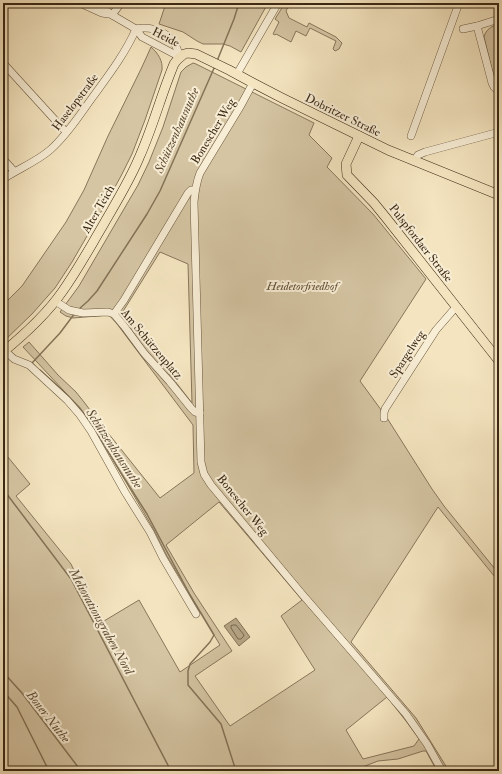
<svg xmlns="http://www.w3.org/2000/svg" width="502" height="774" viewBox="0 0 502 774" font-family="'IM FELL Double Pica',serif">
  <rect width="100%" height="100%" fill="#f4e5c0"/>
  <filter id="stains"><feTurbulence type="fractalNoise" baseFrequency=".005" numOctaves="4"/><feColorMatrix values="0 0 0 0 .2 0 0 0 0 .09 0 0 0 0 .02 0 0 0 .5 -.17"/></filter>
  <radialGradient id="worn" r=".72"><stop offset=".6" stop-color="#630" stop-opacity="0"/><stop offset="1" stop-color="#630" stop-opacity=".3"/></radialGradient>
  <g fill="#d5c5a3" stroke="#88765b" fill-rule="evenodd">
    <path d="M166,3H268L241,52L230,46L223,44H203L197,41L183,32L159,24Z"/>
    <path d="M285,3H290L286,11L289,18L307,27L309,23L336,37L342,43L339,49L335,51L333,49L336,41L310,28L306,36L296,31L291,42L276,34L275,35L273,34L279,22L275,19Z"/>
    <path d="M499,24V88L495,82L484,37C486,29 492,26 499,24Z"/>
    <path d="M151,47C158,53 163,61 162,70L145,120L132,154L121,176L105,205L72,262L55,288L32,314L3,342V305L22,286L66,222L84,190L108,136L141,69L147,56Z"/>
    <path d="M193,63L196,64L314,123L309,135L332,158L327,167L373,214L426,279L360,381L387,418L432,489L444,506L499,574V582L438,507L351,642L416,718L449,771H437L426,751H423L398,759L378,761L365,766L356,771H3V451L30,484L16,496L71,564L99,624L139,600L180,672L220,645L167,556L154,530L95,429L78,406L23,347L29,342L58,375L76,392L84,402L96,418L160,498L194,473L193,425L117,324L109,315L73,318L66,316L60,312L79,286L138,185L149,162L163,127L181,72L186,67ZM160,252L188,264L192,403L122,313ZM219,502L302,600L281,616L315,670L230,726L195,676L232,651L194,593L166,545ZM387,697L406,721L419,739L414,746L363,759L346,730Z"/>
  </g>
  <path fill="#b5a585" stroke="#847357" d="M236,618L250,637L239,646L224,626Z"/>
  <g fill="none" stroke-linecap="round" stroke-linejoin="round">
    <path stroke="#78664c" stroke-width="1" d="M234,625H236L244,635L243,637L241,639H238L231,628V626Z"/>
    <g stroke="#847357" stroke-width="1.5">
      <path d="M217,61L234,19L239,3"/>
      <path d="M79,309L88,301L97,291L147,214L160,191L215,66"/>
      <path d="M35,366L32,363L60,333L75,313"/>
      <path d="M40,370L61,389L79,407L91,423L121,473L147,514L190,595L214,635L210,642L190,664L188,671V685L221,724L236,771"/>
      <path d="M3,489L71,579L171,771"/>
      <path d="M3,672L22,693L81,771"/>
      <path d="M3,691L17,707L49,771"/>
    </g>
    <defs>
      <g id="minor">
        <path d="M80,3L102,13L108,14"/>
        <path d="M94,3L107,11L112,15L136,29L142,37L180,57"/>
        <path d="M112,15L121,3"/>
        <path d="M499,19L477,26L492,83L494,87L499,92"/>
        <path d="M136,29C148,26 163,30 172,40C176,44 178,51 180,57"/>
        <path d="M463,29L477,26"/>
        <path d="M3,63L66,132"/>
        <path d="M237,74L278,3"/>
        <path d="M253,83L240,107L200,173C196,183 195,192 194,202L201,462L204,474L211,485L302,594L406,714L427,744L442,771"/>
        <path d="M411,136L459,3"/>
        <path d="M3,159L14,171"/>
        <path d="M414,161L418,155L425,152L499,132"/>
        <path d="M3,179C18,169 36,162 50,150C66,136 79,116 92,98C108,76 125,54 136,29"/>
        <path d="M55,301L69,310L83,313L108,312L114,314L124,326L144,353L170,382L191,408L195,412L200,413"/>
        <path d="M114,314L124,300L188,193L191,190H195"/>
        <path d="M5,351L14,359L29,365L67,400L80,415L91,431L125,492L150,532L163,558L196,614"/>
        <path d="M384,418V413L385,409L436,330L456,307"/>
      </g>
      <g id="major">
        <path d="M359,136L346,164L347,175L374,203L387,219L499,361"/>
        <path d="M3,352C25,334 46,315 62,292C77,271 89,249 102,227C115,204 129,182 139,158C153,127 161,95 174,64L177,60L184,54L188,53L196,54L229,70L253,83L282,98L388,150L499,195"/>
      </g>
    </defs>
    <use href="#minor" stroke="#69573e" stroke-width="8"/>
    <use href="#major" stroke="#3b2813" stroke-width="10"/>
    <use href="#minor" stroke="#f8eed6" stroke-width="7"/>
    <use href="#major" stroke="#f4e5c0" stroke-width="9"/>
  </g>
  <g text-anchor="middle" stroke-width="4" stroke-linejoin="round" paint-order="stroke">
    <g font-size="12" fill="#3b2813" stroke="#f8eed6">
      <text transform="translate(166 37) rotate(27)" y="4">Heide</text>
      <text transform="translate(75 102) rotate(-53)" y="4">Haselopstraße</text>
      <text transform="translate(343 115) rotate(26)" y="4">Dobritzer Straße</text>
      <text transform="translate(213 131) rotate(-59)" y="4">Bonescher Weg</text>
      <text transform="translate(98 209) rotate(-60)" y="4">Alter Teich</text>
      <text transform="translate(421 243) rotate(52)" y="4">Pulspfordaer Straße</text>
      <text transform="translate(152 344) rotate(50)" y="4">Am Schützenplatz</text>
      <text transform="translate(407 354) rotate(-57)" y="4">Spargelweg</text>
      <text transform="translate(243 505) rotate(51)" y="4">Bonescher Weg</text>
    </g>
    <g font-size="12" font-style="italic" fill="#624f37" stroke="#f8eed6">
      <text x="302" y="290">Heidetorfriedhof</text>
    </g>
    <g font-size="13" font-style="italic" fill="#604e35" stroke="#f8eed6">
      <text transform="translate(176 130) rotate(-66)" y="5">Schützenhausnuthe</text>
      <text transform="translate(115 448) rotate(57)" y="5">Schützenhausnuthe</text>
      <text transform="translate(102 621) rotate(61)" y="5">Meliorationsgraben Nord</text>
      <text transform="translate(49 716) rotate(52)" y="5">Boner Nuthe</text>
    </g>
  </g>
  <rect width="502" height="774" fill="none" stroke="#f4e5c0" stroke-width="16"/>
  <rect x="4" y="4" width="494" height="766" fill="none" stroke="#3b2813" stroke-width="2"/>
  <rect x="8" y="8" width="486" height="758" fill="none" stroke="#3b2813"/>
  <rect width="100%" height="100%" filter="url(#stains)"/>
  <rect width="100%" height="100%" fill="url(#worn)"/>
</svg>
